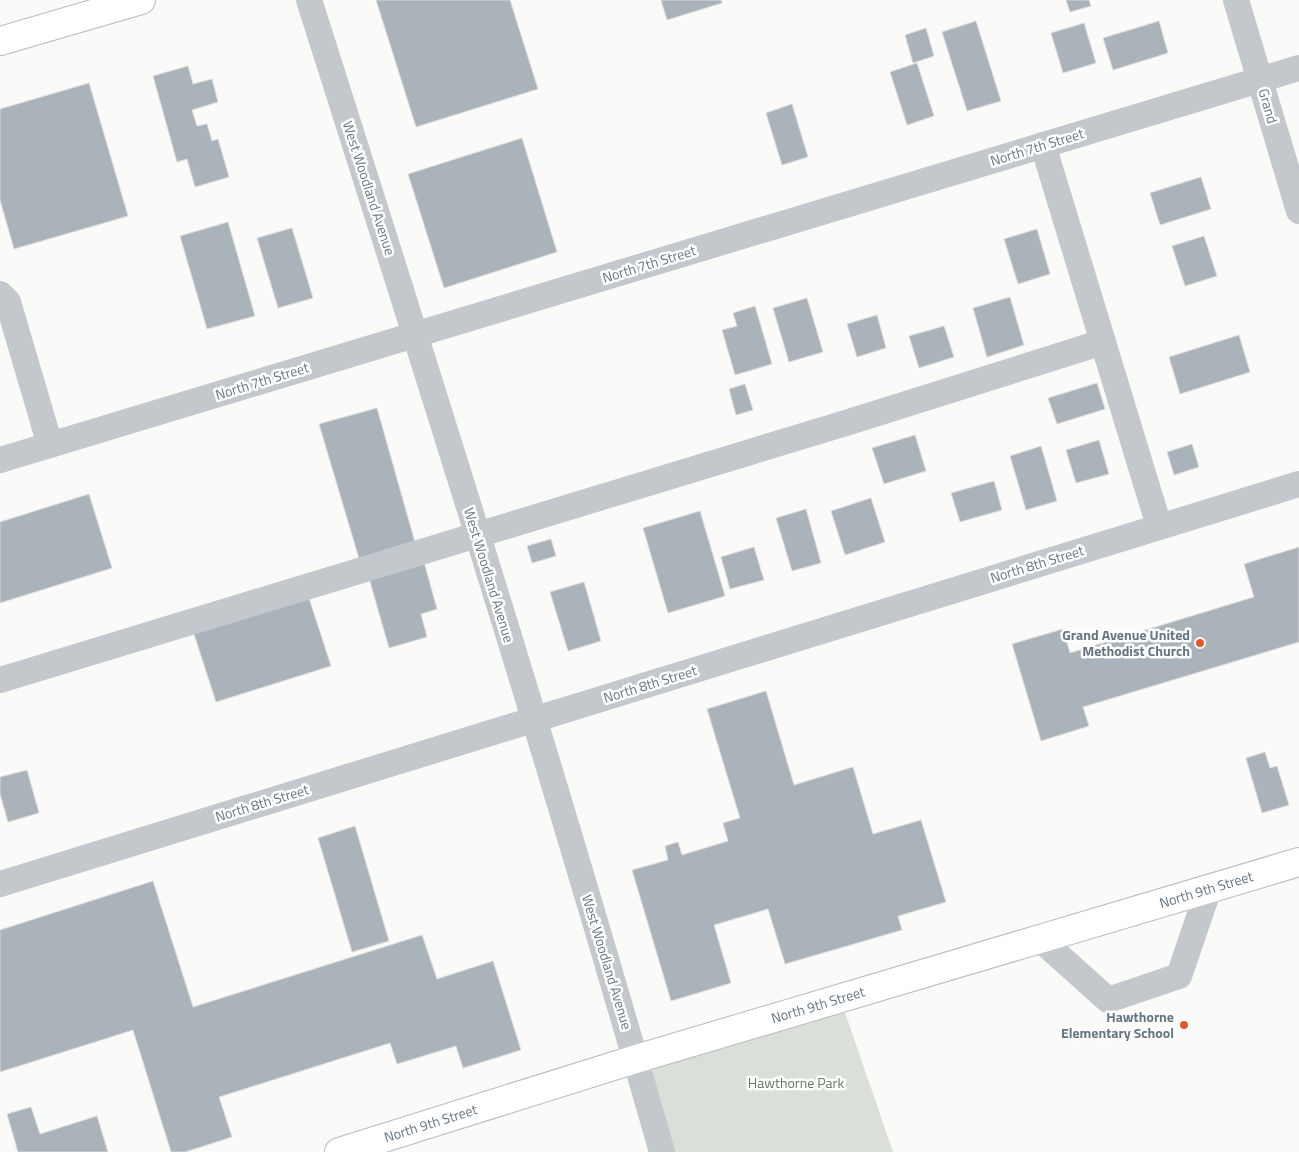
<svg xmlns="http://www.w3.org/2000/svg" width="1299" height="1152" viewBox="0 0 1299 1152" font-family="'Titillium Web',sans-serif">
  <rect width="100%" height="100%" fill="#fafaf8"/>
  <path fill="#dadfd7" d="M840,998L893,1152H662L636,1059Z"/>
  <g fill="#aab3b9" stroke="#dcdcda">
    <path d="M376,0H510L538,89L416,127Z"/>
    <path d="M661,0H721L722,3L667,20Z"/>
    <path d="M1066,0H1089L1091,6L1070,12Z"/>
    <path d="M976,21L1001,101L967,111L942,32Z"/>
    <path d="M1159,21L1168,53L1113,70L1103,38Z"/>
    <path d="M1084,23L1096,63L1063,73L1051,33Z"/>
    <path d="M926,28L934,56L913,63L905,35Z"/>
    <path d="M917,63L934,116L907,125L890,72Z"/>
    <path d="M188,66L193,84L212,79L218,102L192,110L197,126L207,124L212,141L218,139L229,177L195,187L187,159L177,162L153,76Z"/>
    <path d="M89,83L128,216L14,249L0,200V109Z"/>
    <path d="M792,104L808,157L782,165L766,113Z"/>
    <path d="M522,138L557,252L444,288L408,174Z"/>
    <path d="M1201,177L1211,209L1160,225L1150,193Z"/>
    <path d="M228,222L255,316L207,329L180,236Z"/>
    <path d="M292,228L313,298L278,308L257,238Z"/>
    <path d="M1037,229L1050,274L1018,284L1004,239Z"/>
    <path d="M1204,236L1217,276L1185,286L1172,246Z"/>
    <path d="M1010,297L1024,345L987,357L973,308Z"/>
    <path d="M807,298L823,352L789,362L773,308Z"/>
    <path d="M755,306L772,364L735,375L722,330L737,326L733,313Z"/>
    <path d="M877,315L886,348L857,357L847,324Z"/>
    <path d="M944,326L954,357L919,368L909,336Z"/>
    <path d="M1239,335L1250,372L1180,394L1169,357Z"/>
    <path d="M1097,383L1105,409L1057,424L1048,398Z"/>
    <path d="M745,384L753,410L736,415L729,389Z"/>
    <path d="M377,408L416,546L360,562L319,424Z"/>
    <path d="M915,435L926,471L884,484L872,448Z"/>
    <path d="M1099,440L1109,474L1076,483L1066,450Z"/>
    <path d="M1192,444L1199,467L1174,475L1167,452Z"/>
    <path d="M1041,446L1057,501L1026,510L1010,456Z"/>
    <path d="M994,481L1002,510L960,522L951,493Z"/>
    <path d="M89,494L112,568L0,603V522Z"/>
    <path d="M871,498L885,542L845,555L831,511Z"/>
    <path d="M806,509L821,563L792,571L776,518Z"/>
    <path d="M700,511L725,596L668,613L643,528Z"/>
    <path d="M551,539L556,556L532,563L527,546Z"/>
    <path d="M754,547L764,580L730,589L721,557Z"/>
    <path d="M1299,547V642L1083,707L1089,726L1041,741L1012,644L1063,629L1070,653L1254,597L1244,564Z"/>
    <path d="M424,562L437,609L421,614L427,637L389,648L369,578Z"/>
    <path d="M584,582L601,641L568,651L550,592Z"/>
    <path d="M308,595L331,666L216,702L193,631Z"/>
    <path d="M766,691L794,785L853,767L873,834L921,820L946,902L898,916L902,930L785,964L768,909L714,925L731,983L671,1001L632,870L668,860L665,846L678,842L682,855L728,841L723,823L740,818L707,709Z"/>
    <path d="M1265,752L1270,768L1277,766L1289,805L1262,813L1246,758Z"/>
    <path d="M27,770L39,813L8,822L0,794V777Z"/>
    <path d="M355,826L389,941L352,952L318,838Z"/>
    <path d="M153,881L193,1007L422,935L437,979L493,961L521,1050L463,1068L456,1046L397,1064L390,1043L219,1097L232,1137L185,1152H171L133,1030L0,1072V930Z"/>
    <path d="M31,1107L40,1134L97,1116L108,1152H18L7,1114Z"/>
  </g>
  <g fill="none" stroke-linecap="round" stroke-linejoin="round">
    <defs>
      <g id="major">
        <path d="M0,41L141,0"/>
        <path id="s1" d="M339,1152L636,1059L1299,862"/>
      </g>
    </defs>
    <use href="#major" stroke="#b5babe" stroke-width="30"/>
    <g stroke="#c3c8cc" stroke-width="26">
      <path d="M309,0C431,383 552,766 662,1152"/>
      <path d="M1236,0L1299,211"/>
      <path d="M1043,145L1159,526"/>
      <path d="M0,294L8,302L50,445"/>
      <path d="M0,460L1299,68"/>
      <path d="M0,680L849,422L1103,342"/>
      <path d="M0,884L1299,484"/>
      <path d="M1040,939L1108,1000L1179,976L1209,888"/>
    </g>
    <use href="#major" stroke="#fff" stroke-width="28"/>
  </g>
  <g fill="#e4572e" stroke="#fff" stroke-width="2">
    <circle cx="1200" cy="643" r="5"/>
    <circle cx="1184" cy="1025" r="5"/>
  </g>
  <g text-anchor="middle" stroke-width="5" stroke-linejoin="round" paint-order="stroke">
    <g font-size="14" fill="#657683" stroke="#fff">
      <text transform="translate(1268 106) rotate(74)" y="5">Grand</text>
      <text transform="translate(1037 147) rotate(-17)" y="5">North 7th Street</text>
      <text transform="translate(369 188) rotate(72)" y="5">West Woodland Avenue</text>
      <text transform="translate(649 264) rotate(-17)" y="5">North 7th Street</text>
      <text transform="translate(262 381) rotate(-17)" y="5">North 7th Street</text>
      <text transform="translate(1037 564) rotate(-17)" y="5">North 8th Street</text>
      <text transform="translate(489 575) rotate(73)" y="5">West Woodland Avenue</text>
      <text transform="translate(650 684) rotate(-17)" y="5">North 8th Street</text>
      <text transform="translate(262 803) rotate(-17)" y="5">North 8th Street</text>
      <text dy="5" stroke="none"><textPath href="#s1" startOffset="906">North 9th Street</textPath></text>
      <text transform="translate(607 962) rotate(73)" y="5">West Woodland Avenue</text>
      <text dy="5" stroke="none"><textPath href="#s1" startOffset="501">North 9th Street</textPath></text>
      <text dy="5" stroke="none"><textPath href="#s1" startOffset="96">North 9th Street</textPath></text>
    </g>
    <g font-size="14" font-weight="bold" fill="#657683" stroke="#fff" text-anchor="end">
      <text x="1190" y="640">Grand Avenue United<tspan x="1190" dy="16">Methodist Church</tspan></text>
      <text x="1174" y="1022">Hawthorne<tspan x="1174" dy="16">Elementary School</tspan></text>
    </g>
    <g font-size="14" fill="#687a64" stroke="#fff">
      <text x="796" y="1088">Hawthorne Park</text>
    </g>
  </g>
</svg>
